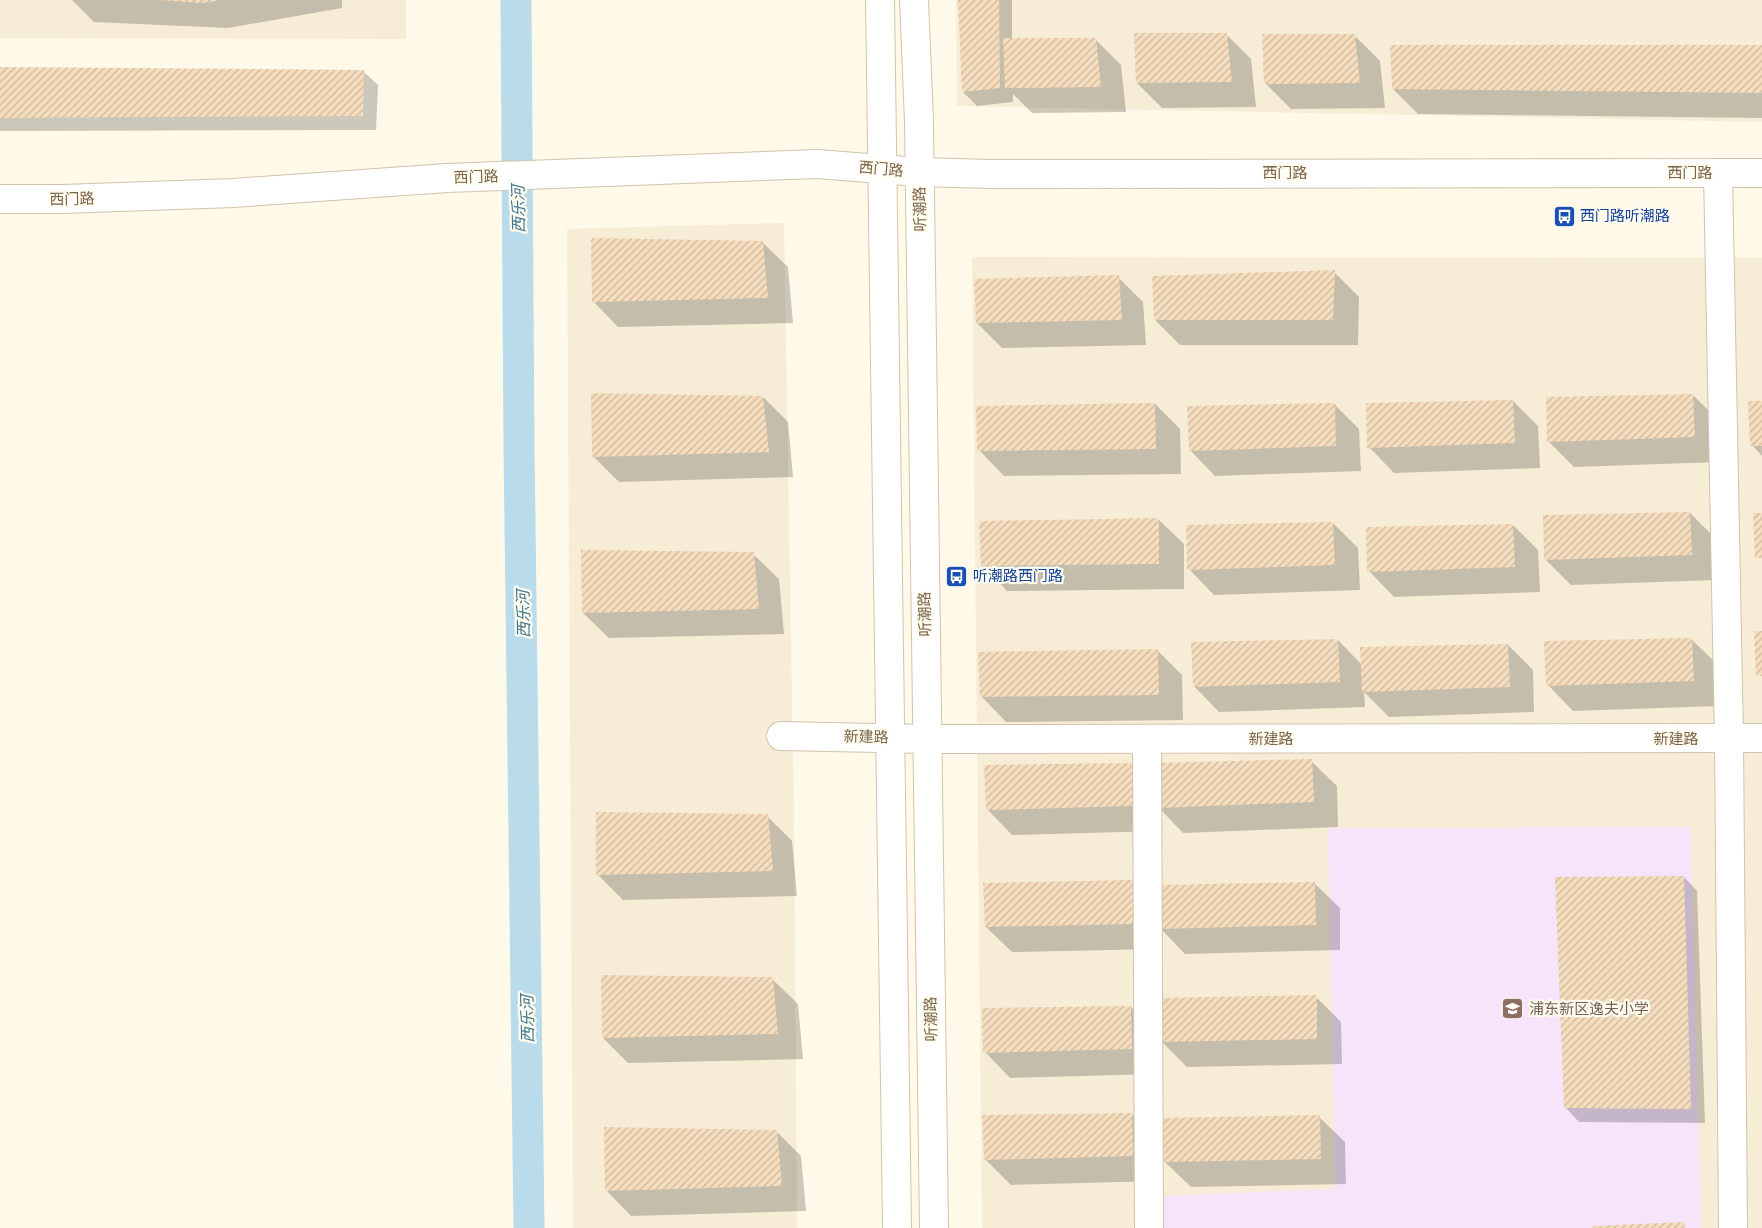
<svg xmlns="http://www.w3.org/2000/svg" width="1762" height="1228" viewBox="0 0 1762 1228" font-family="Signika,'Noto Sans SC',sans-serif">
  <defs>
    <pattern id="building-hatch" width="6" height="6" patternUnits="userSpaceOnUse" patternTransform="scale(1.25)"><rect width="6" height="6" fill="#f6ddbd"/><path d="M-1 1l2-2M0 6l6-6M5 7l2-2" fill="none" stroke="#ccb79c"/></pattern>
  </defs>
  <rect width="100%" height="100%" fill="#fef9e8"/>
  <g fill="#f7edd6">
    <path d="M0,0H406V39L0,38Z"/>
    <path d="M956,0H1762V122L957,106Z"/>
    <path d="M784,223L794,824L797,1228H573L567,229Z"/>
    <path d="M972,257L1762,258V1228H982Z"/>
  </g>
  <path fill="#f6e4fb" d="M1691,827L1701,1228H1162L1161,1196L1335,1189L1328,828Z"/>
  <g fill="#0003">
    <path d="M72,0H342V8L228,28L94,22Z"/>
    <path d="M959,0H1012V40H1096L1121,65L1126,112L1032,113L1013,94V102L977,106L963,92Z"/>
    <path d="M1226,34L1251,59L1256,107L1162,108L1137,83Z"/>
    <path d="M1355,36L1380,61L1385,108L1291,109L1266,84Z"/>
    <path d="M1762,46V118L1418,114L1393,89Z"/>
    <path d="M0,68L364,72L378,85L376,130L0,131Z"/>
    <path d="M762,242L788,267L793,323L618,327L593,301Z"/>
    <path d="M1334,272L1359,297L1358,345H1180L1155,320Z"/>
    <path d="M1118,277L1143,302L1146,345L1002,348L977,323Z"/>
    <path d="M1693,395L1718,420L1720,462L1574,467L1548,441Z"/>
    <path d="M763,397L788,422L793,477L619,482L593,456Z"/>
    <path d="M1513,401L1538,426L1540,468L1394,473L1369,447Z"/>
    <path d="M1762,402V456L1752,445Z"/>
    <path d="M1155,404L1180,429L1181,474L1004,476L979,450Z"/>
    <path d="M1334,404L1359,429L1361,471L1215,476L1190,450Z"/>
    <path d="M1690,513L1715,538L1717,580L1571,585L1545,559Z"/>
    <path d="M1158,519L1184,544V589L1007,591L982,565Z"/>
    <path d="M1333,523L1358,548L1360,590L1214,595L1189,569Z"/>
    <path d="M1513,525L1538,550L1540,592L1394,597L1369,571Z"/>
    <path d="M753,554L779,579L784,634L609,638L583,613Z"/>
    <path d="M1691,639L1717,664L1718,706L1573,711L1548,685Z"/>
    <path d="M1338,640L1362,665L1508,645L1533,670L1534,712L1389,717L1364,692L1365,707L1219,712L1194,686Z"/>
    <path d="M1157,650L1182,675L1183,720L1006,722L981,696Z"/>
    <path d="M1311,761L1337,786L1338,827L1183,833L1159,808V831L1012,835L987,809Z"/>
    <path d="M767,816L792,841L797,896L623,900L598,875Z"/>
    <path d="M1684,877L1697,891L1705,1123L1579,1122L1566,1108Z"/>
    <path d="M1133,882L1159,908L1314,883L1340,908V950L1185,954L1158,926L1159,949L1012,952L986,927Z"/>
    <path d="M772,979L798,1004L803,1059L628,1063L603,1038Z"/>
    <path d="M1316,997L1341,1022L1342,1064L1187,1067L1162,1042Z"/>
    <path d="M1131,1007L1156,1032L1157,1074L1010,1078L985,1052Z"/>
    <path d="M1132,1114L1157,1139L1158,1181L1011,1185L985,1159Z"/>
    <path d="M1319,1117L1345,1142L1346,1184L1191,1187L1165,1162Z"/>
    <path d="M776,1131L801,1156L806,1211L631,1216L606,1190Z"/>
  </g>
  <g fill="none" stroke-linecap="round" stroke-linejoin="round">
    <path stroke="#badbea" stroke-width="31" d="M516,0L519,446L529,1228"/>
  </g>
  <g fill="url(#building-hatch)">
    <path d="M160,0H216V1L202,3Z"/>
    <path d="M958,0H999L1000,88L962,92Z"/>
    <path d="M1134,33H1227L1232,82L1136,83Z"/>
    <path d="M1262,34H1355L1360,83L1264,84Z"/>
    <path d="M1003,38H1096L1101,87L1005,88Z"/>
    <path d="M1390,45H1762V93L1392,89Z"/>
    <path d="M0,67L364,70L363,116L0,118Z"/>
    <path d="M591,238L763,241L768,298L592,302Z"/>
    <path d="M1335,270L1333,320H1154L1152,276Z"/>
    <path d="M1119,275L1122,320L976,323L974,279Z"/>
    <path d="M591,393L763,396L769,452L592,457Z"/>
    <path d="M1693,394L1695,437L1547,442L1546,397Z"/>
    <path d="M1513,400L1515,443L1367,448L1366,403Z"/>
    <path d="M1748,401H1762V446H1750Z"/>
    <path d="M1155,403L1156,449L977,451L976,406Z"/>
    <path d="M1335,403L1336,446L1189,451L1187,406Z"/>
    <path d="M1690,512L1692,555L1544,560L1543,515Z"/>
    <path d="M1753,513H1762V558H1755Z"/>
    <path d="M1159,518V564L981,566L979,521Z"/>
    <path d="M1333,522L1335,565L1187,570L1186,525Z"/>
    <path d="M1513,524L1515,567L1367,572L1366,527Z"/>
    <path d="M581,550L754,552L759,609L582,613Z"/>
    <path d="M1754,631H1762V676H1756Z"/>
    <path d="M1692,638L1694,681L1546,686L1544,641Z"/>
    <path d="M1338,639L1340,682L1193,687L1191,642Z"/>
    <path d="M1508,644L1510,687L1362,692L1360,647Z"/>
    <path d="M1158,649L1159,695L980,697L978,652Z"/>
    <path d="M1312,759L1314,802L1157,808L1155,763Z"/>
    <path d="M1134,763V806L986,810L984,765Z"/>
    <path d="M596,812L768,814L773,871L596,875Z"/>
    <path d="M1684,876L1691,1109L1564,1108L1555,877Z"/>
    <path d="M1133,880L1134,924L985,927L983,883Z"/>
    <path d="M1315,882L1316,925L1159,929L1157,885Z"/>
    <path d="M601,975L773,977L778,1034L602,1038Z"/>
    <path d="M1317,995V1039L1161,1042L1159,998Z"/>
    <path d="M1131,1006L1132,1049L983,1053L982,1008Z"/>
    <path d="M1132,1113L1133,1156L984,1160L982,1115Z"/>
    <path d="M1320,1115L1321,1159L1164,1162L1162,1118Z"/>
    <path d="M604,1127L777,1130L782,1186L605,1191Z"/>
    <path d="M1684,1222L1685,1228H1593V1226Z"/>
  </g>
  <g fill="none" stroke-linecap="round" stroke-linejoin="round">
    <defs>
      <g id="street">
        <path d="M1718,173L1729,739L1733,1228"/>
        <path d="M0,199H63L233,193L447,178L817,164L919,172L992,174L1762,173"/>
        <path d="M781,736L927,739L1762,738"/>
        <path d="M1147,739L1149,1228"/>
      </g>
      <g id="secondary">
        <path d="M880,0L897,1228"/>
        <path d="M914,0L919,121L934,1228"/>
      </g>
    </defs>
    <use href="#street" stroke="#d2c3ac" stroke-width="30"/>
    <use href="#secondary" stroke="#d6c4a9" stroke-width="30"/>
    <use href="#street" stroke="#fff" stroke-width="28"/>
    <use href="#secondary" stroke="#fff" stroke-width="28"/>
  </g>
  <defs>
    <symbol id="bus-square" viewBox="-11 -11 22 22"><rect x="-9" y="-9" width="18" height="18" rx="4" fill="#1a4fb4" stroke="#fffcf0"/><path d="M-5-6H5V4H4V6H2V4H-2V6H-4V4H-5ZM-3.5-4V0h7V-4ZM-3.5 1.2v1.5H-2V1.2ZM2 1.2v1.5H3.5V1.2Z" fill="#fff"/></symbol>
    <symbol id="school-square" viewBox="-11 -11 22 22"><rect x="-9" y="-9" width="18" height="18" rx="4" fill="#8d6e63" stroke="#fffcf0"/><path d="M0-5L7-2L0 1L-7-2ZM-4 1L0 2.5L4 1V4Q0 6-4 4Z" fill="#fff"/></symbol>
  </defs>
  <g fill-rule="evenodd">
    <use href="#bus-square" x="1552" y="204" width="25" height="25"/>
    <use href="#bus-square" x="944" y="564" width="25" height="25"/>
    <use href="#school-square" x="1500" y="996" width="25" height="25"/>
  </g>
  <g text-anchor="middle" stroke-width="4.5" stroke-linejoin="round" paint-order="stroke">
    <g font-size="15" fill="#7c6349" stroke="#fffcf0">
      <text transform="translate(881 169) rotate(5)" y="5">西门路</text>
      <text x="1285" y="178">西门路</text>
      <text x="1690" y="178">西门路</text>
      <text transform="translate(476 177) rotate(-2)" y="5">西门路</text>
      <text transform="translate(72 199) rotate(-1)" y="5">西门路</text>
      <text transform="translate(920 209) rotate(-91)" y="5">听潮路</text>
      <text transform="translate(925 614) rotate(-91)" y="5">听潮路</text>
      <text transform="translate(866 737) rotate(1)" y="5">新建路</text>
      <text x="1271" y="744">新建路</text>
      <text x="1676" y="744">新建路</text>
      <text transform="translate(931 1019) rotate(-91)" y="5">听潮路</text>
    </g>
    <g font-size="15" fill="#164399" stroke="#fffcf0" text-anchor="start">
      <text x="1580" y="221">西门路听潮路</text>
      <text x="973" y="581">听潮路西门路</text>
    </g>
    <g font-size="15" fill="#785e54" stroke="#fffcf0" text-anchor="start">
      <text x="1529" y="1014">浦东新区逸夫小学</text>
    </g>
    <g font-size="16" font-style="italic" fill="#407690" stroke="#fffcf0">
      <text transform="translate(518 209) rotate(-91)" y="6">西乐河</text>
      <text transform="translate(523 614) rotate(-91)" y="6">西乐河</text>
      <text transform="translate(527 1019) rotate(-91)" y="6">西乐河</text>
    </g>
  </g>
</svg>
